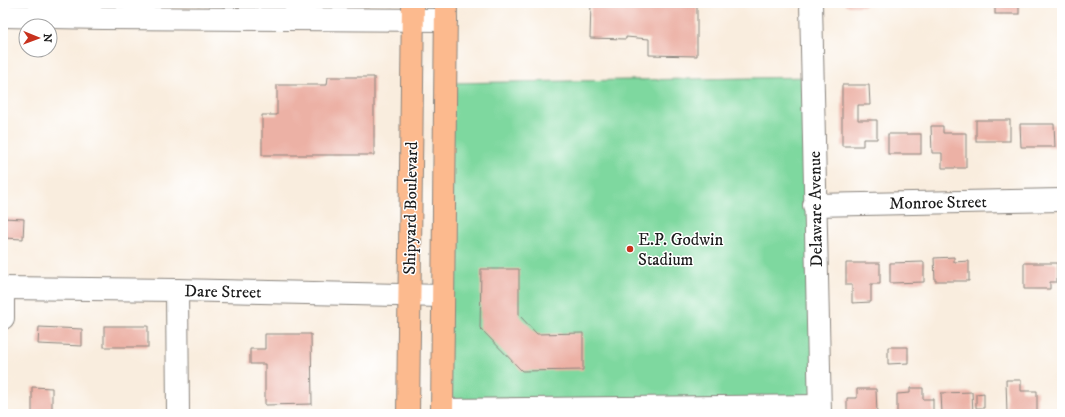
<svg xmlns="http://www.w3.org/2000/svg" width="1065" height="417" viewBox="0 0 1065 417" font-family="'IM FELL DW Pica',serif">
  <rect width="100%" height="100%" fill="#fff"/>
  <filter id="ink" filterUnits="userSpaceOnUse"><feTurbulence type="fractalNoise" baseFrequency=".025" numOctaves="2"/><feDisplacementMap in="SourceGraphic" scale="8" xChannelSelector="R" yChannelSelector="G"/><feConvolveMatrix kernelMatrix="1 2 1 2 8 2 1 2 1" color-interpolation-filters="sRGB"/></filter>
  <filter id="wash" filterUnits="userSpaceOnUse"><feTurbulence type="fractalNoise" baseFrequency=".012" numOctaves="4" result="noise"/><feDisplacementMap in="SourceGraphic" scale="16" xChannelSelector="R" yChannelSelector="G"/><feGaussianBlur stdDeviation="0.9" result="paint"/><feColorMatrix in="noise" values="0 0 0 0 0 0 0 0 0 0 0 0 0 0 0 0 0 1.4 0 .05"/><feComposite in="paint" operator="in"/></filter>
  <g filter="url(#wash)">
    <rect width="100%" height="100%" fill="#f9edde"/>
    <path fill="#7ed89f" stroke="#4d7a5e" d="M813,77L820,414H442L445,83Z"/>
    <g id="blocks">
      <g fill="#ecb1a5">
        <path d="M591,3H671V4H697V56L649,55V39L626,37V39L590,38Z"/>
        <rect x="845" y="3" width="20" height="3"/>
        <rect x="995" y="3" width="24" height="11"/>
        <path d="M328,77H374V155H262V115H277V85H327Z"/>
        <path d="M842,85H869L870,105H858V120H877V139H863V146H842Z"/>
        <rect x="976" y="120" width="34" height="21"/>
        <path d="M1020,124H1054L1055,147H1021Z"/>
        <path d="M931,126H943V133H966V168H942V153H932Z"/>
        <rect x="888" y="134" width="33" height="20"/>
        <path d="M3,218L24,219L23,239L3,238Z"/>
        <path d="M954,257V262L969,261V281H935L934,258Z"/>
        <path d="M924,262V282L890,283V263Z"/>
        <path d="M846,263H880V284H871V302L852,303V285H846Z"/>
        <path d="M1024,263H1057V282H1050V289H1024Z"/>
        <path d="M481,269H519V315L537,334L583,333V370L522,371L480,328Z"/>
        <rect x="104" y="326" width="44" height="21"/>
        <path d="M39,327L82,329V346L38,344Z"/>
        <path d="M265,334H311L312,404L265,405V364H250V349H265Z"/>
        <rect x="1060" y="337" width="2" height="17"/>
        <path d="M888,347H908V363L888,364Z"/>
        <path d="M1006,380H1021V391H1037V414H1007Z"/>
        <path d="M32,387L52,388V414H32Z"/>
        <path d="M910,388H923V399H933V414H897V394L910,393Z"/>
        <path d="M857,389H876L877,414H847V398H857Z"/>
        <path d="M972,392L973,414H942L941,393Z"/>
        <path d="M984,393V408H976V394Z"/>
      </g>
    </g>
  </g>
  <g filter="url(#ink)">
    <use href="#blocks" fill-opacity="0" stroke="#8a847d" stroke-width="1"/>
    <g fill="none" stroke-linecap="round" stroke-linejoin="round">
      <defs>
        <g id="minor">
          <path d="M811,3L820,414"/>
          <path d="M3,16L103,18L446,20"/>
          <path d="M814,205L1062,200"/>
          <path d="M3,288L177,290L443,296"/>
          <path d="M177,290L178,414"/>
          <path d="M3,318V288"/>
          <path d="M442,410L819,406"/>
        </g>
        <g id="major">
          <path d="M408,414L413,3"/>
          <path d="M442,414L446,3"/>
        </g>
      </defs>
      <use href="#minor" stroke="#8a847d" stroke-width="24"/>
      <use href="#major" stroke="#8a847d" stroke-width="24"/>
      <use href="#minor" stroke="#fff" stroke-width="22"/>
      <use href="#major" stroke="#fcba8e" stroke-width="22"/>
    </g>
  </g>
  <circle fill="#c8321e" stroke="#fff" stroke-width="1.5" cx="630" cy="249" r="4"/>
  <g text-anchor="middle" stroke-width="3" stroke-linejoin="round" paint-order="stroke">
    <g font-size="17" fill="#1c1c1c" stroke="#fff">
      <text transform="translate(938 202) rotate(-1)" y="6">Monroe Street</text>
      <text transform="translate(410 208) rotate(-89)" y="6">Shipyard Boulevard</text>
      <text transform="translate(815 209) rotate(-91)" y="6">Delaware Avenue</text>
      <text transform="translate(223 291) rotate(1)" y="6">Dare Street</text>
    </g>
    <g font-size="17" fill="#1c1c1c" stroke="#fff" text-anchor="start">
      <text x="638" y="245">E.P. Godwin<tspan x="638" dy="20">Stadium</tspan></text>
    </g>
  </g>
  <rect width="1065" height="417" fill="none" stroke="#fff" stroke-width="16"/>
  <g transform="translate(38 38) rotate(91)"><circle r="19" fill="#ffffff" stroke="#a4a4a4"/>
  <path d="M0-3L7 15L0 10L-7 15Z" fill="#c8321e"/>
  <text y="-6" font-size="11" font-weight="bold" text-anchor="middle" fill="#1c1c1c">N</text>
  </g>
</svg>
